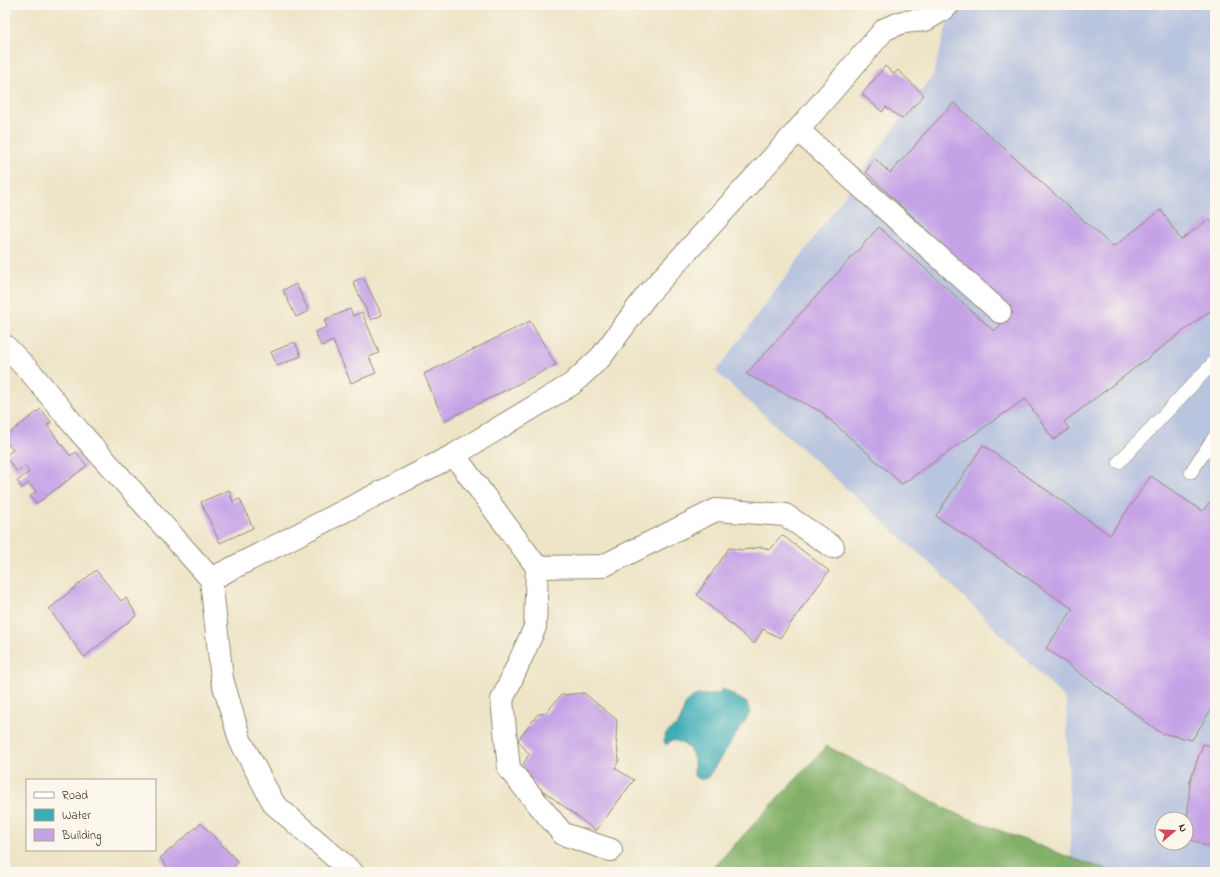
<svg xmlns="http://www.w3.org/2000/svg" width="1220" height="877" viewBox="0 0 1220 877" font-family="'Indie Flower',sans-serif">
  <rect width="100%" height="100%" fill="#fbf7ec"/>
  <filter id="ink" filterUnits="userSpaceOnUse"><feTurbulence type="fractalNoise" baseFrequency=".025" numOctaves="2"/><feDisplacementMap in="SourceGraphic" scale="8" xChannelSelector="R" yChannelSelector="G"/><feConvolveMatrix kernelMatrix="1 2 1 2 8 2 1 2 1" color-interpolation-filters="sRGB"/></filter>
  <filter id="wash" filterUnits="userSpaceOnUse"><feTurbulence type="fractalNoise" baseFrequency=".012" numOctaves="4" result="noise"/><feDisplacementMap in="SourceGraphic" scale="16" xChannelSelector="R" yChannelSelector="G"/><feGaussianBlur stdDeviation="0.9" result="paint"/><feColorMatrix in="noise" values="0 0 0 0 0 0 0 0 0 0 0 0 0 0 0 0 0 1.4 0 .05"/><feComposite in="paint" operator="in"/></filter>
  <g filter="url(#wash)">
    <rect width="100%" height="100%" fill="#eee5c8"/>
    <path fill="#b9c4de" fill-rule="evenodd" d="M949,5H1215V872H1114L1071,858L1066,700L935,568L716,372L933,75L948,21ZM1162,819H1186V843H1162Z"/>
    <path fill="#83b068" stroke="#5f6d43" d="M827,746L952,812L1071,858L1114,872H709Z"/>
    <path fill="#3cadb6" stroke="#3c6c6a" d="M723,689L747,703L750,713L708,777C703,780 699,780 694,776C694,770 695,763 693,756C691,749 680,739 671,741C670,742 667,744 666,745C664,741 663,739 665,736C668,729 675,728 679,723C684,715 682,704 691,698C699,692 707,697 716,694C719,693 721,691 723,689Z"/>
    <g id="blocks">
      <g fill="#c5a2e6">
        <path d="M885,66L894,74L898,70L924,95L902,119L886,107L882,112L862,94Z"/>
        <path d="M954,103L1113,247L1161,210L1181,240L1209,219L1215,227V307L1064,422L1069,429L1054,440L1025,399L902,484L828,418L826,419L825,415L820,411L746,374L879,227L994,331L1013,313L866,172L874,158L890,173L913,148L923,135Z"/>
        <path d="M363,277L382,315L371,320L353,282Z"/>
        <path d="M296,284L309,311L296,317L283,290Z"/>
        <path d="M350,309L353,316L362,312L379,353L369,357L376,373L351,383L333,341L321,346L315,332L327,327L324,320Z"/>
        <path d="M530,321L556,365L444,421L424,374Z"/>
        <path d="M295,342L301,356L277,366L271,352Z"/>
        <path d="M41,409L51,422L47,425L68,453L70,456L76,452L87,466L36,504L30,496L36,492L29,483L22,488L17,481L29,472L25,466L17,472L5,456L13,450L5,440V436Z"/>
        <path d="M983,445L1110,535L1151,476L1202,511L1215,497V703L1192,740L1161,733L1046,648L1073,609L936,516Z"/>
        <path d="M229,490L233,502L240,499L253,528L220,543L201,502Z"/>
        <path d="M782,535L829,571L780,638L763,629L754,644L697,595L729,548L743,550L762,547L770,550Z"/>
        <path d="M96,570L121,601L126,598L137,615L84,657L49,609Z"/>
        <path d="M584,693L617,720L616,739L619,760L615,768L634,780L596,831L519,772L529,754L518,740L538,714L546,713L561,695Z"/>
        <path d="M1203,744L1215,747V849L1186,838L1190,781Z"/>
        <path d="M201,823L238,862L229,872H171L160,858Z"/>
      </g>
    </g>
  </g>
  <g filter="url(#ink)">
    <use href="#blocks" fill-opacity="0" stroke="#948873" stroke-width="1"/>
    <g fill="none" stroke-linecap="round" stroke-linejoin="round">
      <defs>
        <g id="service">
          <path d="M1119,462L1215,361"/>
          <path d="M1191,472L1215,436"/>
        </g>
        <g id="minor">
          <path d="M798,130L1000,312"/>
          <path d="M5,346L33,375L78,430L211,579L222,679L240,740L274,804L352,872"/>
          <path d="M454,455L537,567L535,627L502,700L509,769L563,834L611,850"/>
          <path d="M537,567L603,566L716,510L785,515L833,547"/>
          <path d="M211,579L454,455L572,384L601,357L647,295L798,130L885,29L903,22L925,20L944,9L948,5"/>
        </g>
      </defs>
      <use href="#service" stroke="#948873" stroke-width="14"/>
      <use href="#minor" stroke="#948873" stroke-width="24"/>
      <use href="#service" stroke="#fff" stroke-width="13"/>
      <use href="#minor" stroke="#fff" stroke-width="22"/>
    </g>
  </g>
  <rect width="1220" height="877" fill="none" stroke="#fbf7ec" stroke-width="20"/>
  <rect x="26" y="779" width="130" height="72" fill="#fbf7ec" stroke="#aea59a"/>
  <rect x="34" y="792" width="20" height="6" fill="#ffffff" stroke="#aea59a"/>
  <text x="62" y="799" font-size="12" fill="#3b2a1e">Road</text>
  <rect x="34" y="809" width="20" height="12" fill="#3cadb6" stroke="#aea59a"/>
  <text x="62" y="819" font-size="12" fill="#3b2a1e">Water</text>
  <rect x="34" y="829" width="20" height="12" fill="#c5a2e6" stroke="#aea59a"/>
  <text x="62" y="839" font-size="12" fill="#3b2a1e">Building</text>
  <g transform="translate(1174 831) rotate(71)"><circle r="19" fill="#fbf7ec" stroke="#aea59a"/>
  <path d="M0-3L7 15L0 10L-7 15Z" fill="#d1495b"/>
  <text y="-6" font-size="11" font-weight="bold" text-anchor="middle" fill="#3b2a1e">N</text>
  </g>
</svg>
